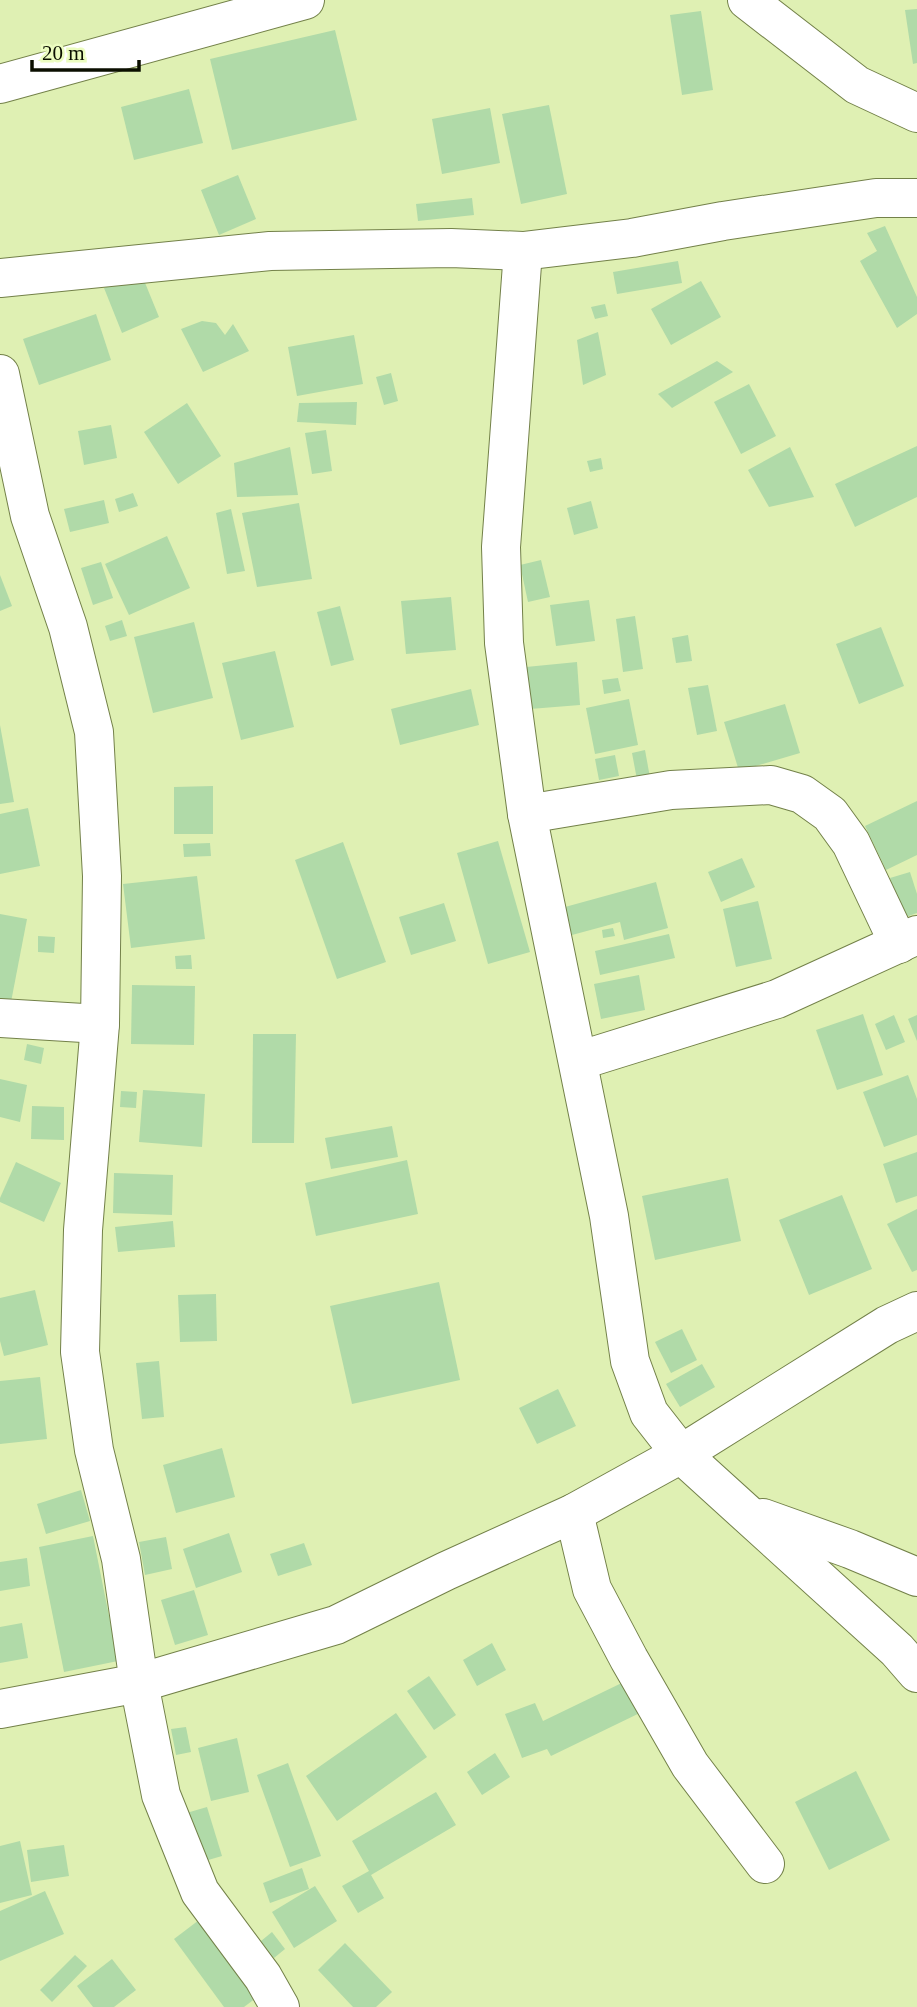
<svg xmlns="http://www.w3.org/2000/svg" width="917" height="2007" viewBox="0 0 917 2007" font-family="Georgia,serif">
  <rect width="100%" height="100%" fill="#dff0b3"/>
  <g fill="#b0daa8">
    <path d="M917,9V63L913,64L905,10Z"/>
    <path d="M701,11L713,90L682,95L670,15Z"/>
    <path d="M335,30L357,120L232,150L210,59Z"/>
    <path d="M189,89L203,143L134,160L121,107Z"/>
    <path d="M549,105L567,194L521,204L502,114Z"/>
    <path d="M490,108L500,163L442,174L432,119Z"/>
    <path d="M238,175L256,219L219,235L201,190Z"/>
    <path d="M472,198L474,215L418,221L416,204Z"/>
    <path d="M885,226L917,297V314L897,328L860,261L877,251L867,233Z"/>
    <path d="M678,261L682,283L617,294L613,272Z"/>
    <path d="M141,273L159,317L122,333L104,288Z"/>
    <path d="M701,281L721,317L671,345L651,309Z"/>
    <path d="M605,304L608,316L595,319L591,307Z"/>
    <path d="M96,314L111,360L39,385L23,339Z"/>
    <path d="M202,321L216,323L225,335L233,324L249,351L203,372L181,329Z"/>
    <path d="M598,332L606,375L583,385L577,340Z"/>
    <path d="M354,335L363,384L297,396L288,347Z"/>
    <path d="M717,361L733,372L672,408L658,394Z"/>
    <path d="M391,373L398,401L384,405L376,377Z"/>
    <path d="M749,384L776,436L741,454L714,402Z"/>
    <path d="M357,402L356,425L297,422L299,403Z"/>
    <path d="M187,403L221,456L178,484L144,432Z"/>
    <path d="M111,425L117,458L84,465L78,431Z"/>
    <path d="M326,430L332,471L312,474L305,433Z"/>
    <path d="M917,446V497L855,527L835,484Z"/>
    <path d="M290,447L298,495L237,497L234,463Z"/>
    <path d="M790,447L814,497L769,507L748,470Z"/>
    <path d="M601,458L603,469L590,472L587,461Z"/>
    <path d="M133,493L138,506L119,512L115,499Z"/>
    <path d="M104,500L109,523L70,532L64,509Z"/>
    <path d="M591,501L598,528L574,535L567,508Z"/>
    <path d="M299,503L312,579L257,587L242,513Z"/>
    <path d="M231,509L245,571L227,574L216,513Z"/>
    <path d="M167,536L190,588L129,615L105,564Z"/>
    <path d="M541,560L550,597L528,602L520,565Z"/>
    <path d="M101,562L113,598L93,605L81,568Z"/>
    <path d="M0,575L12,606L0,611Z"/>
    <path d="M451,597L456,650L406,654L401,601Z"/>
    <path d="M589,600L595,641L556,646L550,605Z"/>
    <path d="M340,606L354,660L331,666L317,612Z"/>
    <path d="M635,616L643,669L623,672L616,619Z"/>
    <path d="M122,620L127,636L110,641L105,626Z"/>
    <path d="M194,622L213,698L153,713L134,637Z"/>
    <path d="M881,627L904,686L859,704L836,644Z"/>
    <path d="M688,635L692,661L676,663L672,638Z"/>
    <path d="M275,651L294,727L241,740L222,663Z"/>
    <path d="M577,662L580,705L530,709L526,667Z"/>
    <path d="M618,678L621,691L604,694L602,680Z"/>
    <path d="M708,685L717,731L697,735L688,688Z"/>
    <path d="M471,689L479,725L400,745L391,709Z"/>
    <path d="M629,699L638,745L595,754L586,708Z"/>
    <path d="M785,704L800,753L739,771L724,722Z"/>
    <path d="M0,725L14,802L0,804Z"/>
    <path d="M645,750L651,783L638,785L632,753Z"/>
    <path d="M615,755L619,776L599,780L595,759Z"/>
    <path d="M213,786V834H174V787Z"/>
    <path d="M917,801V855L886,870L865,826Z"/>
    <path d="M28,808L40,866L0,874V814Z"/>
    <path d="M498,841L530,952L488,964L457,853Z"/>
    <path d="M343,842L386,962L337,979L295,860Z"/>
    <path d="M210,843L211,856L184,857L183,844Z"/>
    <path d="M742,858L755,887L721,902L708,872Z"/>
    <path d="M910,872L917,894V913L903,918L890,878Z"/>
    <path d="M197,876L205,939L131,948L123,884Z"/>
    <path d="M656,882L668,928L624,940L620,922L572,935L565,907Z"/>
    <path d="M758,901L772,959L736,967L723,909Z"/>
    <path d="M444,903L456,941L411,955L399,917Z"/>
    <path d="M0,914L27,919L11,1002L0,1000Z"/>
    <path d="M613,928L615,936L603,938L602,930Z"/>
    <path d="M669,934L675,958L600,975L595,951Z"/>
    <path d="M38,936L55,937L54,953L38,952Z"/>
    <path d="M191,955L192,969H176L175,956Z"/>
    <path d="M639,975L645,1010L601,1019L594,984Z"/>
    <path d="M132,985L195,986L194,1045L131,1044Z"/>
    <path d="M863,1014L883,1075L837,1090L816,1030Z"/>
    <path d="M894,1015L905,1042L886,1050L875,1024Z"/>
    <path d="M917,1015V1041L908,1019Z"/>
    <path d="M253,1034H296L294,1143H252Z"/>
    <path d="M27,1044L44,1048L41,1064L24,1060Z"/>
    <path d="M908,1075L917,1099V1135L884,1147L863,1092Z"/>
    <path d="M0,1079L27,1085L20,1122L0,1117Z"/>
    <path d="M143,1090L205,1094L202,1147L139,1142Z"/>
    <path d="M121,1091L137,1092L136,1108L120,1107Z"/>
    <path d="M32,1106L64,1107V1140L31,1139Z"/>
    <path d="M392,1126L398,1157L331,1169L325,1138Z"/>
    <path d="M917,1152V1196L896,1203L883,1164Z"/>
    <path d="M407,1160L418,1214L316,1236L305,1183Z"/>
    <path d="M16,1162L61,1183L44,1222L0,1202V1198Z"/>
    <path d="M114,1173L173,1175L172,1215L113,1213Z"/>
    <path d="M728,1178L741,1241L655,1260L642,1196Z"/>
    <path d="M842,1195L872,1269L809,1295L779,1220Z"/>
    <path d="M917,1209V1270L912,1272L887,1224Z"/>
    <path d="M173,1221L175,1247L118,1252L115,1227Z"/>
    <path d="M439,1282L460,1380L352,1404L330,1306Z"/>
    <path d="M35,1290L48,1345L4,1356L0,1341V1298Z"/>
    <path d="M216,1294L217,1341L180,1342L178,1295Z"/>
    <path d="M682,1329L697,1360L671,1373L655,1342Z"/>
    <path d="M159,1361L164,1417L142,1419L136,1363Z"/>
    <path d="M702,1364L715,1387L680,1407L666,1384Z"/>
    <path d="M40,1377L47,1439L0,1444V1381Z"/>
    <path d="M558,1389L576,1426L537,1444L519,1408Z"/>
    <path d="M222,1448L235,1497L176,1513L163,1465Z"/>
    <path d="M81,1490L90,1521L46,1534L37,1504Z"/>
    <path d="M229,1533L242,1572L196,1588L183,1549Z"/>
    <path d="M93,1536L118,1661L64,1672L39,1547Z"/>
    <path d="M166,1537L172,1569L145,1575L139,1542Z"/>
    <path d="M304,1543L312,1565L278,1576L270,1554Z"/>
    <path d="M27,1558L30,1586L0,1591V1562Z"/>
    <path d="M194,1590L208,1635L175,1645L161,1600Z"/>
    <path d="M22,1623L28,1658L0,1663V1627Z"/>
    <path d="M492,1643L506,1670L477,1686L463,1660Z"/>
    <path d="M429,1676L456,1715L434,1730L407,1691Z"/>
    <path d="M630,1679L646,1710L551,1756L547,1749L522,1758L505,1714L535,1703L543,1721Z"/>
    <path d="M396,1713L427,1757L337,1821L306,1776Z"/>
    <path d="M186,1727L191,1752L176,1755L171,1729Z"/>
    <path d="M237,1738L249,1792L211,1801L198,1748Z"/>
    <path d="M495,1753L510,1777L482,1795L467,1772Z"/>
    <path d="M288,1763L321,1856L290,1867L257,1775Z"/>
    <path d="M856,1771L890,1840L829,1870L795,1802Z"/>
    <path d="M436,1792L456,1825L371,1875L384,1898L358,1913L342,1886L369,1871L352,1841Z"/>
    <path d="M207,1807L222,1856L198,1863L183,1814Z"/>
    <path d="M20,1841L32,1895L0,1903V1846Z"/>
    <path d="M64,1845L69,1876L31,1882L27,1850Z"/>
    <path d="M302,1868L309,1889L270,1903L263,1883Z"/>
    <path d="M315,1886L337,1921L294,1948L272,1912Z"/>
    <path d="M45,1891L64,1934L0,1961V1911Z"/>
    <path d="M203,1917L260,1995L244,2007H224L174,1939Z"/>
    <path d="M272,1932L285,1949L274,1958L261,1941Z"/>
    <path d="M345,1943L392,1992L376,2007H353L318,1970Z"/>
    <path d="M75,1955L87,1966L52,2002L40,1990Z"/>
    <path d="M112,1959L136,1990L114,2007H93L77,1986Z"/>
  </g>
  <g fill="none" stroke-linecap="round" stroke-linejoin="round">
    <defs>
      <g id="minor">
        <path d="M523,251L501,547L504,643L527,814L609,1216L630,1361L649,1413L681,1454L897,1650L917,1673"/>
        <path d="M0,278L270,251L451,248L523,251L632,238L723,221L876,198H917"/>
        <path d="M0,374L30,516L68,627L94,732L102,876L100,1024L83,1230L80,1352L94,1450L121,1559L139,1683L161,1795L200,1892L263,1977L280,2007"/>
        <path d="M527,814L671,790L771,785L802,794L830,814L851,843L899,944"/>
        <path d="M0,1018L100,1024"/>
        <path d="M578,1061L777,999L917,935"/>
        <path d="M574,1513L592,1589L629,1659L690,1765L765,1864"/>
        <path d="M763,1518L850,1549L917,1577"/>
        <path d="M0,1709L139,1683L336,1625L446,1571L574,1513L681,1454L887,1325L917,1311"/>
      </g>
      <g id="tertiary">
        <path d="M747,0L857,85L917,113"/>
        <path d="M0,84L305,0"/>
      </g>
    </defs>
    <use href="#minor" stroke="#738149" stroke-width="40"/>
    <use href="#tertiary" stroke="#738149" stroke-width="40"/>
    <use href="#minor" stroke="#fff" stroke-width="38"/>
    <use href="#tertiary" stroke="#fff" stroke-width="38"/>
  </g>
  <path d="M32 60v10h107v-10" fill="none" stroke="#0b0f00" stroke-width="3.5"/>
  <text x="42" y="60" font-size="21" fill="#0b0f00" stroke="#ecfdc0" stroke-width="5" paint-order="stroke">20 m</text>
</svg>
